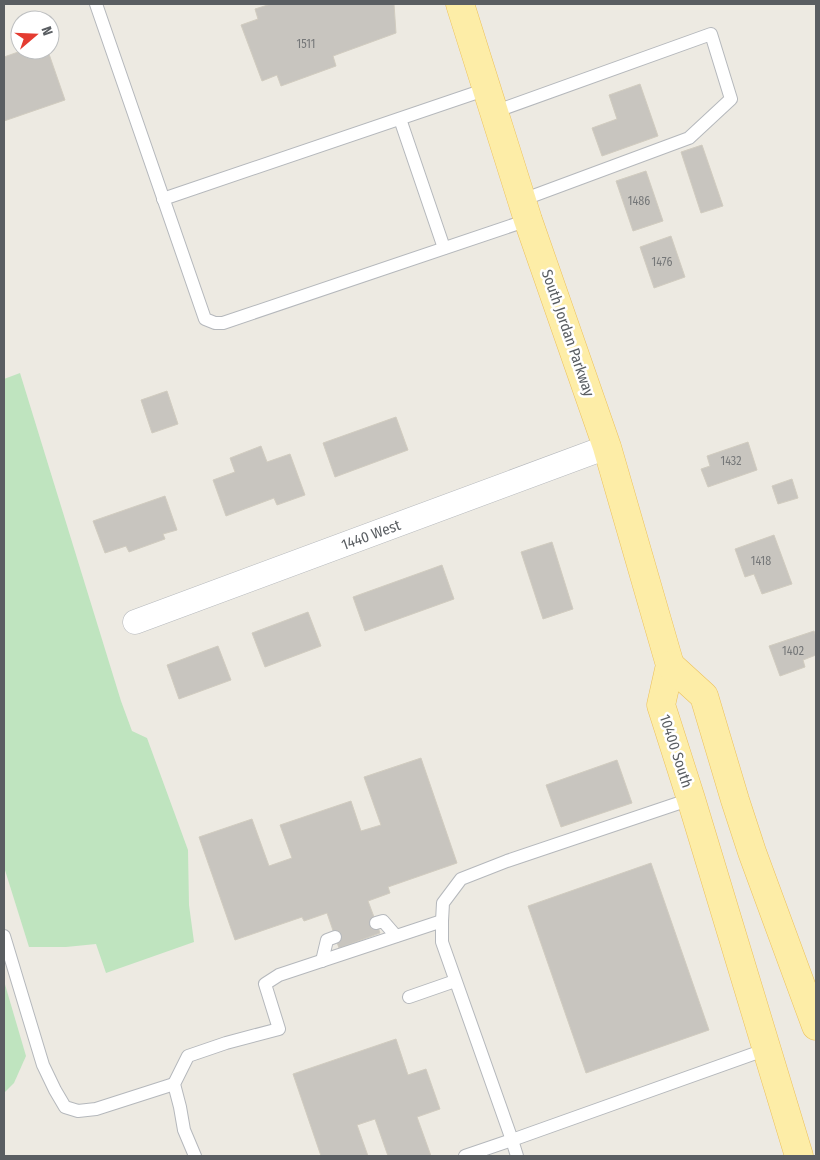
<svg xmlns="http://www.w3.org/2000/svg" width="820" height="1160" viewBox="0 0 820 1160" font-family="'Fira Sans Condensed',sans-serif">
  <rect width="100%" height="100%" fill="#edeae2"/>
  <g fill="#bfe4bf">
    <path d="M20,373L121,701L132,731L147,738L188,850L189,905L194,942L106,973L96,944L66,947H29L4,867V379Z"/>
    <path d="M4,981L26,1056L14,1083L4,1093Z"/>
  </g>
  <g fill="#c8c5bf" stroke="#d1ccc0">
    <path d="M271,4H394L396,33L333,56L336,66L281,86L277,75L262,81L241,25L258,19L255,9Z"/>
    <path d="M24,50H31L34,59L49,54L65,100L4,121V57Z"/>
    <path d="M640,84L658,136L602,156L592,128L617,119L609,95Z"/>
    <path d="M702,145L723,206L701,213L681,152Z"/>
    <path d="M646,171L663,221L633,231L616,181Z"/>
    <path d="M671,236L685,277L654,288L640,247Z"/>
    <path d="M167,391L178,424L152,433L141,400Z"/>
    <path d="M396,417L408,450L335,477L323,443Z"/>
    <path d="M748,442L757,470L708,487L701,469L710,466L707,456Z"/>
    <path d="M261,446L267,462L290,454L305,495L277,505L274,498L226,516L213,480L235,472L230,458Z"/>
    <path d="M792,479L798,498L778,504L772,486Z"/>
    <path d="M165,496L177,530L163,534L165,539L129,552L126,546L105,553L93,521Z"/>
    <path d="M774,535L792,584L762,594L754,574L745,577L735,549Z"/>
    <path d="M552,542L573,609L543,619L521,552Z"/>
    <path d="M442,565L454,599L365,631L353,597Z"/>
    <path d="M308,612L321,646L265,667L252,633Z"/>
    <path d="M814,631L816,637V655L803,660L805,667L780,676L769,646Z"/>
    <path d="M218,646L231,680L179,699L167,665Z"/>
    <path d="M421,758L457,863L388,887L390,893L368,901L380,933L339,948L327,913L304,921L302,917L235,940L199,837L252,819L269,866L292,858L280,825L351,801L361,831L381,825L364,777Z"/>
    <path d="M617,760L632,803L561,827L546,785Z"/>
    <path d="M651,863L709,1030L586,1073L528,906Z"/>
    <path d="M396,1039L408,1075L426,1069L440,1109L417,1117L431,1156H388L375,1119L357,1125L368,1156H321L293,1074Z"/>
  </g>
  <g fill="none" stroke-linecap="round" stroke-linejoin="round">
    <defs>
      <g id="lane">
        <path d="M96,4L205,319L215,323H223L528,220"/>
        <path d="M494,112L711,34L731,99L689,138L522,200"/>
        <path d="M400,119L444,248"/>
        <path d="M163,199L487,89"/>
        <path d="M691,799L507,861L461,879L443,903L442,921V942L512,1140L767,1049"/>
        <path d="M376,923L383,921L396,936"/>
        <path d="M4,936L43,1065L55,1090L65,1107L78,1111L96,1109L174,1084"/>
        <path d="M322,961L327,940L335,937"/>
        <path d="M409,997L455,981"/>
        <path d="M195,1156L184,1130L180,1107L174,1084L188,1056L226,1043L279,1029L265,984L279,975L442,921"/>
        <path d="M465,1156L512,1140L517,1156"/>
      </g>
      <path id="street" d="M135,622L607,447"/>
      <g id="primary">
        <path d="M460,4L528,220L607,447L670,665L661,705L691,799L799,1156"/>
        <path d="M670,665L704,696L735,800L752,852L816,1026"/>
      </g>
    </defs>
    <use href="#lane" stroke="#b5b8bc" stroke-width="14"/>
    <use href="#street" stroke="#b5b8bc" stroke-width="25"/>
    <use href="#primary" stroke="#edc15b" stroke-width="29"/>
    <use href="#lane" stroke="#fff" stroke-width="12"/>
    <use href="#street" stroke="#fff" stroke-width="24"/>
    <use href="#primary" stroke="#fdeda7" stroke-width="28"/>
  </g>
  <g text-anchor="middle" stroke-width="5" stroke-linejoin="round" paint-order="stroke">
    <g font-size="12" fill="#767879">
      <text x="306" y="48">1511</text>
      <text x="639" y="205">1486</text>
      <text x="662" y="266">1476</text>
      <text x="731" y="465">1432</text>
      <text x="761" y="565">1418</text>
      <text x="793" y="655">1402</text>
    </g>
    <g font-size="15" fill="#5a5e62" stroke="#fff">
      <text transform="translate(568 333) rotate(71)" y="5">South Jordan Parkway</text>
      <text transform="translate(371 535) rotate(-20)" y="5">1440 West</text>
      <text transform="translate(676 751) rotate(72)" y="5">10400 South</text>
    </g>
  </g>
  <rect width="820" height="1160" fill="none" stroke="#5a5e62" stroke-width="10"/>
  <g transform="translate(35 35) rotate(71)"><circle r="24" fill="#ffffff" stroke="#bdbfc0"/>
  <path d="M0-4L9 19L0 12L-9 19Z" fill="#e43c31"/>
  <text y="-8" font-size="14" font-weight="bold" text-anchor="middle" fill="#5a5e62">N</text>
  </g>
</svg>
